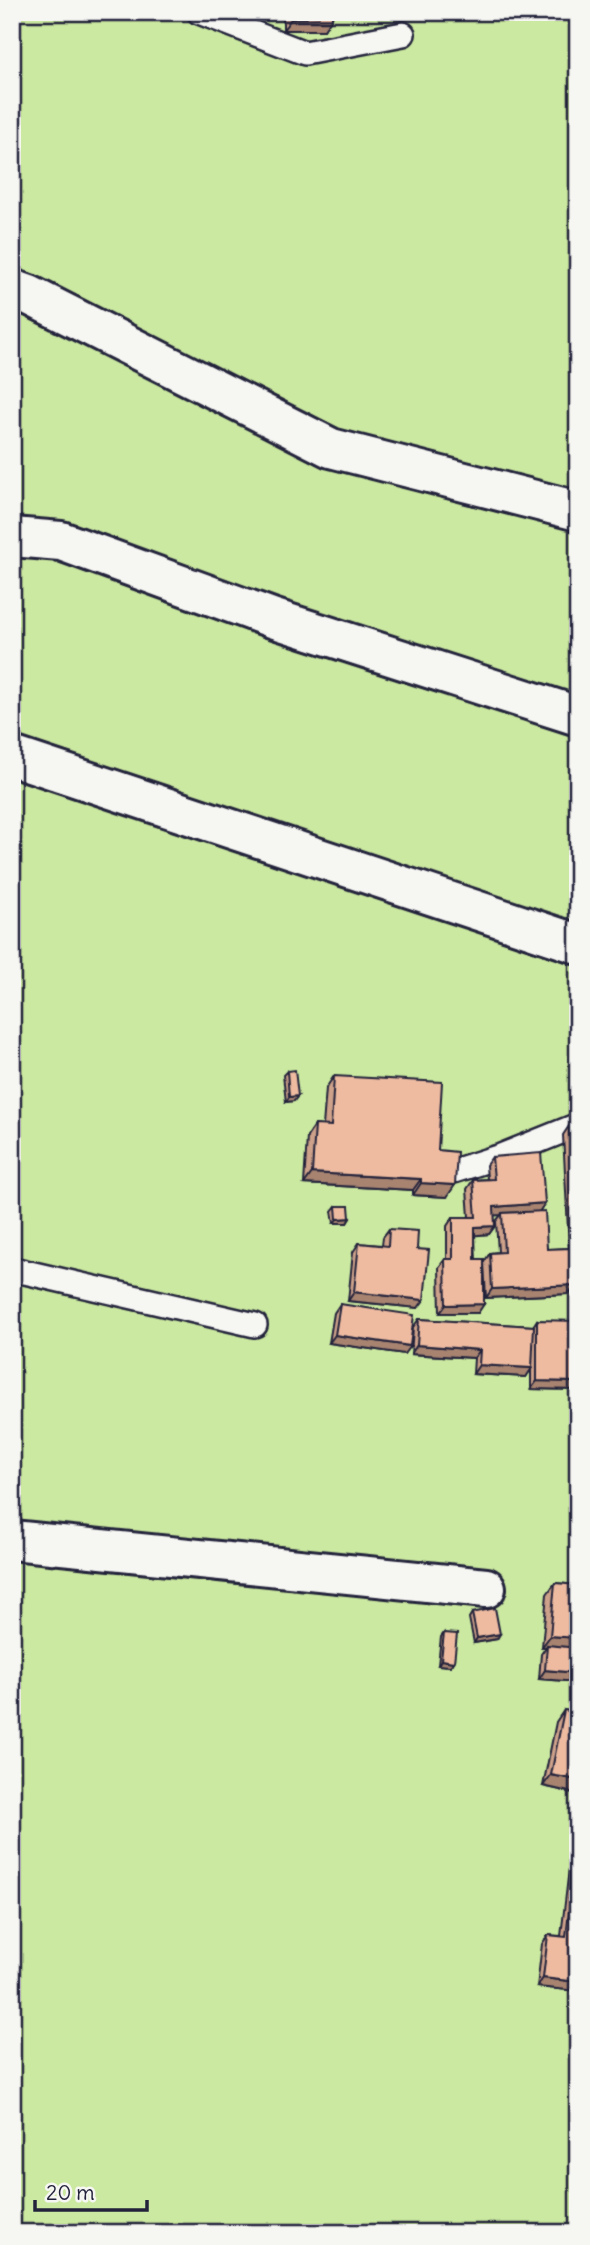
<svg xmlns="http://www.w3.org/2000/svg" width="590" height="2245" viewBox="0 0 590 2245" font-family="Delius,sans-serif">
  <rect width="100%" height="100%" fill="#f4eae2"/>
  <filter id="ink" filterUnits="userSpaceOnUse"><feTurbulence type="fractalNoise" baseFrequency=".0143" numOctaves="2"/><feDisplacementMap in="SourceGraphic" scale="14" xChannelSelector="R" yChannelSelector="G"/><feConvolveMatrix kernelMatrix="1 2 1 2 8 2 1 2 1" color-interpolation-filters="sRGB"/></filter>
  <g filter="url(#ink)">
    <rect fill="#cbe9a0" stroke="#76866e" stroke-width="2" x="12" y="12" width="566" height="2221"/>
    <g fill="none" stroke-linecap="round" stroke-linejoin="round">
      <defs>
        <g id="service">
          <path d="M199,12L305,53L403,34"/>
          <path d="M454,1171L501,1156L578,1125"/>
          <path d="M12,1269L255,1325"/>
        </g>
        <g id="minor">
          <path d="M12,289L29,295L331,448L578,511"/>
          <path d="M12,537L61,541L272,618L578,716"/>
          <path d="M12,756L578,944"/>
          <path d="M12,1540L486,1588"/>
        </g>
      </defs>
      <use href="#service" stroke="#22223b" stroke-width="28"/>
      <use href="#minor" stroke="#22223b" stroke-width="44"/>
      <use href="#service" stroke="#f6f6f2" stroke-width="23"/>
      <use href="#minor" stroke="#f6f6f2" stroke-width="38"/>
    </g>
    <g fill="#cda18a" stroke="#22223b" stroke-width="2">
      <path d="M283,12H332L324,30H283Z"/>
      <path d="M287,1071L294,1101L286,1102L283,1075Z"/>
      <path d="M334,1076L438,1150L447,1197L413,1195V1190L304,1184L307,1137L315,1125L323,1126L326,1088Z"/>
      <path d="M569,1126H578V1305H572L571,1290L568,1294L486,1298L484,1262L490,1253L498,1252L496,1221L501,1215H494L495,1226L489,1234L475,1235L478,1313H440L439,1267L445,1259H447V1226L453,1217H469L467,1189L473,1180L487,1179L486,1165L492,1157L539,1211L547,1249L569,1248L563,1135Z"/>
      <path d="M336,1206L350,1218L347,1223H334L332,1211Z"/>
      <path d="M389,1229L417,1249L418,1308L348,1301L353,1252L359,1243L382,1245L383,1237Z"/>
      <path d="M340,1304L413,1327L419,1319L533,1326L537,1320L578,1390L531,1389V1369L526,1377L473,1374L474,1358L411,1354L413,1328L404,1354L329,1343L334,1313Z"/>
      <path d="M555,1583L578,1585V1682L539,1679L541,1654L546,1647H542L547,1594Z"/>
      <path d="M472,1613L497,1639L474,1643L469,1618Z"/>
      <path d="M444,1633L450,1666L438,1665L441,1637Z"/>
      <path d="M564,1710L578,1713V1794L543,1786L556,1722Z"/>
      <path d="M578,1807V1991L537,1987L542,1944L548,1935L561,1936L576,1810Z"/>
    </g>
    <g fill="#a78370" stroke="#22223b" stroke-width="2">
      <path d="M332,18L324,30H283L291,19Z"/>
      <path d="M298,1096L294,1101L286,1102L289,1097Z"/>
      <path d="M312,1173L421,1179L413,1190L304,1184Z"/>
      <path d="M421,1183L455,1185L447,1197L413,1195Z"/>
      <path d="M545,1203L539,1212L502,1213L501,1215L488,1216L494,1207Z"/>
      <path d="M350,1218L347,1223H334L337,1219Z"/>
      <path d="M495,1226L489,1234L469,1236L475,1227Z"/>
      <path d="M575,1285L568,1294L486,1298L492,1289Z"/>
      <path d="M354,1292L424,1300L418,1308L348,1301Z"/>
      <path d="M578,1297V1305H572Z"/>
      <path d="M484,1304L478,1313H440L446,1305Z"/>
      <path d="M335,1335L410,1346L404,1354L329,1343Z"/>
      <path d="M417,1345L480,1350L474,1358L411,1354Z"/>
      <path d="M479,1365L532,1368L526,1377L473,1374Z"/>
      <path d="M537,1381L578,1382V1390L531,1389Z"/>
      <path d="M500,1634L497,1639L474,1643L477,1638Z"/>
      <path d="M550,1636L578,1638V1651L547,1645L546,1647H542Z"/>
      <path d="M441,1660L454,1662L450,1666L438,1665Z"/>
      <path d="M545,1670L578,1673V1682L539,1679Z"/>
      <path d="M551,1775L578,1780V1794L543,1786Z"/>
      <path d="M543,1978L578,1982V1991L537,1987Z"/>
    </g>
    <g fill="#eebba0" stroke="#22223b" stroke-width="2">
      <path d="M291,12H332V18L291,19Z"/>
      <path d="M295,1070L298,1096L289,1097L287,1071Z"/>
      <path d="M334,1076L442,1082L438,1150L457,1152L455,1185L421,1183V1179L312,1173L315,1125L331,1126Z"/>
      <path d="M569,1126H578V1292Z"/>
      <path d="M541,1153L545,1203L494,1207L495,1226L475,1227V1259H484V1304L446,1305L445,1259H453V1217H476L473,1180L494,1179L492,1157Z"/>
      <path d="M336,1206H349L350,1218L337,1219Z"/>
      <path d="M545,1211L547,1249L572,1248L575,1285L492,1289L490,1253L504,1252L502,1213Z"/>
      <path d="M389,1229L418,1231L417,1249L429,1250L424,1300L354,1292L359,1243L388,1246Z"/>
      <path d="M340,1304L414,1315L410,1346L335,1335Z"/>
      <path d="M419,1319L534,1326L532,1368L479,1365L480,1350L417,1345Z"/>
      <path d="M537,1320L578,1321V1382L537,1381Z"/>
      <path d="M555,1583L578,1585V1638L550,1636Z"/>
      <path d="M495,1608L500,1634L477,1638L472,1613Z"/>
      <path d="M444,1633L457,1634L454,1662L441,1660Z"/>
      <path d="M547,1645L578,1648V1673L545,1670Z"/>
      <path d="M564,1710L578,1713V1780L551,1775Z"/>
      <path d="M578,1838V1982L543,1978L548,1935L566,1937Z"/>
    </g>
  </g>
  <rect width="590" height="2245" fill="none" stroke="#f6f6f2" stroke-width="42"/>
  <rect x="21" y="21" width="548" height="2203" fill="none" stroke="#22223b" stroke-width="2.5" filter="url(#ink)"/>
  <path d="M35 2200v10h112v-10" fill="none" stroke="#22223b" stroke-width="3.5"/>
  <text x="46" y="2200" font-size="21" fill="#22223b" stroke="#f6f6f2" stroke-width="5" paint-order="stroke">20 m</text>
</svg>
